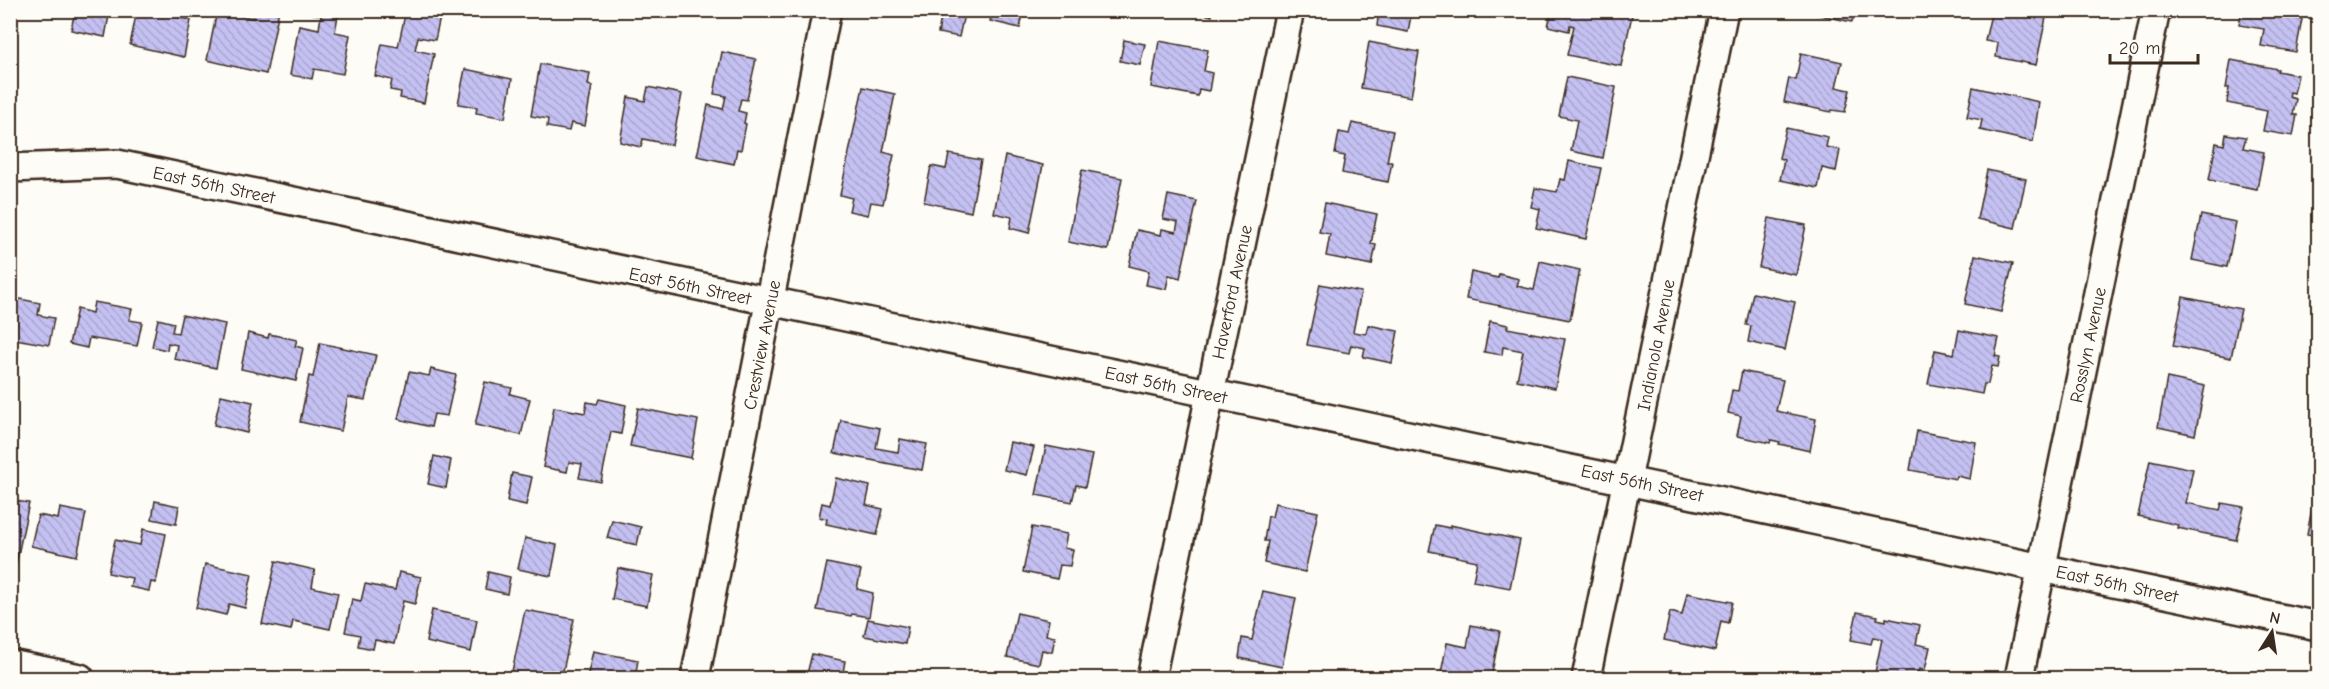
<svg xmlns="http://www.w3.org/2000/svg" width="2329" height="689" viewBox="0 0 2329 689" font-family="'Comic Neue',sans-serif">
  <defs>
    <pattern id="building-back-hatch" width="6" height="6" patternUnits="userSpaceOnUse" patternTransform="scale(1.5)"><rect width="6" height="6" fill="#c4c0f2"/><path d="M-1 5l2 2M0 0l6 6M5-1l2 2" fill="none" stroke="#a9a5cf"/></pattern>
  </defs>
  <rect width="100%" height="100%" fill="#fdfcf7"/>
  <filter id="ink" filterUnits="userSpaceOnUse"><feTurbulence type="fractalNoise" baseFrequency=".0167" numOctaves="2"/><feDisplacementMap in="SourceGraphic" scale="12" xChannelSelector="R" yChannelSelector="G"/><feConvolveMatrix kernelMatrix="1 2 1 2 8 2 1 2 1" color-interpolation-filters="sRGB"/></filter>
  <g filter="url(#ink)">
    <g fill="url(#building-back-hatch)" stroke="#3b2a1e" stroke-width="1.5">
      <path d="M10,10H14L10,28Z"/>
      <path d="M60,10H110L105,37L71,30L74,15L59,12Z"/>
      <path d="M137,10L160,14L161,10H176L175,17L191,20L184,57L130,45Z"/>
      <path d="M254,10H279L266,74L207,60L217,11L253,18Z"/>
      <path d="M304,10H339L335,32L350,35L343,74L314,69L312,79L290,75L299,25L319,29L321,15L304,12Z"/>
      <path d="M406,10L441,13L435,40L418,37L415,50L434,54L424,103L400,98L401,92L390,90L392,80L375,76L382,44L398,47Z"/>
      <path d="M925,10H965L959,37L938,33L941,18L925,15Z"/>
      <path d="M993,10H1024L1020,28L990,21Z"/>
      <path d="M1187,10H1213L1212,16Z"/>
      <path d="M1412,10L1408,32L1377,26L1379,10Z"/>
      <path d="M1552,10H1608L1632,15L1621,66L1567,55L1574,26L1570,25L1569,31L1548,26Z"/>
      <path d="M1815,10H1855L1852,22L1815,14Z"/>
      <path d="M2006,10H2035L2047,13L2036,65L1996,57L1998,43L1985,41L1991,14L2004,17Z"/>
      <path d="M2242,10H2281V15L2302,19L2296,52L2261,46L2264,29L2239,25Z"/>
      <path d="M1124,40L1145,44L1140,65L1120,61Z"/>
      <path d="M1159,41L1208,50L1204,71L1212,73L1209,91L1199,89L1198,96L1151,87Z"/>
      <path d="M1369,42L1419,52L1411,97L1361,88Z"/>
      <path d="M722,52L756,59L747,100L741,99L738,111L746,113L744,123L746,124L741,150L737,149L734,164L697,156L708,105L723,109L726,96L714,94Z"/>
      <path d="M1801,53L1842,62L1836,87L1850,90L1845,112L1832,110L1831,112L1784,102L1789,78L1796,80Z"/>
      <path d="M2231,60L2278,69L2277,71L2298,75L2294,93L2290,92L2289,97L2296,99L2293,115H2297L2293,136L2263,131L2267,111L2227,103L2229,88H2226Z"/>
      <path d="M540,64L590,73L588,85L592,86L585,126L571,123L569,131L547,127L548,119L531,116Z"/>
      <path d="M465,69L512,79L505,118L476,113L477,107L458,104Z"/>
      <path d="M1567,77L1616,87L1603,158L1571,151L1577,120L1559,116Z"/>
      <path d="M648,87L682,94L672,145L643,139L641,147L620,142L628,97L645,101Z"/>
      <path d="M863,87L895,94L883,152L894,155L883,204L871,202L868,215L849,211L852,198L840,195Z"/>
      <path d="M1973,87L2039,102L2033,142L1980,130L1982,120L1967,117Z"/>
      <path d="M1352,123L1393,131L1387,162H1392L1388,182L1342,173L1345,156L1335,154L1339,132L1349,134Z"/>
      <path d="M1786,128L1828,137L1826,147L1840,150L1836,171L1822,168L1818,188L1780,180L1784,160L1779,158Z"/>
      <path d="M2226,134L2246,137L2243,148L2264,152L2257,189L2209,180L2216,143L2224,145Z"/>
      <path d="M949,154L981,160L971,212L924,202L931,166L946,169Z"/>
      <path d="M1005,156L1043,165L1029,233L1010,228L1012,217L994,213Z"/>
      <path d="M1569,161L1601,168L1586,239L1536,228L1540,209L1531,207L1535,188L1557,192L1560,179L1565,180Z"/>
      <path d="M1082,170L1122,178L1108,250L1068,242Z"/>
      <path d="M1987,170L2026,179L2015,228L1977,219Z"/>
      <path d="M1168,195L1197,201L1180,278L1169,275L1166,289L1146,285L1149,271L1129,266L1137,230L1161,235L1162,229L1176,232L1178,222L1163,219Z"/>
      <path d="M1325,203L1377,214L1371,244L1376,245L1372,265L1326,256L1330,234L1319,232Z"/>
      <path d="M2201,215L2236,222L2227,267L2192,260Z"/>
      <path d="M1769,218L1806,225L1796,275L1759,267Z"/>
      <path d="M1975,255L2013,263L2001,312L1965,304Z"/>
      <path d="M1540,261L1580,270L1570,320L1466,299L1471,272L1498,278L1499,274L1519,279L1517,286L1534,290Z"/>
      <path d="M1320,284L1361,292L1353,332L1366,334L1368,325L1398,331L1392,363L1363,357L1365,348L1351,345L1349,353L1307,345Z"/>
      <path d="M1753,293L1795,302L1785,350L1748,342L1751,326L1746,325Z"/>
      <path d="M10,297L40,303L38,315L54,318L49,345L10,338Z"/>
      <path d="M2183,297L2241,309L2231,358L2173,346Z"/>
      <path d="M94,302L132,309L129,320L142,322L137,346L89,338L87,348L69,344L77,309L92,313Z"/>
      <path d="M182,315L225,324L216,368L174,359L177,345L168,343L167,350L152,347L158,319L174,323L172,332L178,333Z"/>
      <path d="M1490,321L1508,325L1507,328L1565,339L1555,388L1517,380L1523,351L1503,347L1502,355L1484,352Z"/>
      <path d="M1959,330L1999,338L1995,356L2000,357L1998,367L1992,366L1988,384H1984L1982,394L1928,384L1935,350L1954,354Z"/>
      <path d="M248,333L268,338L269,334L297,340L295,346L303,348L296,381L241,369Z"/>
      <path d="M320,343L376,355L365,400L348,397L341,431L300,422L309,376L313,377Z"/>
      <path d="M431,369L456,375L447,416L434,414L431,427L398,419L409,372L429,376Z"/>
      <path d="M1742,371L1783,380L1776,411L1816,419L1810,451L1779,444L1780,442L1771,440L1770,443L1737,436L1741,416L1728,413L1732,390L1738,391Z"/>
      <path d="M2167,378L2205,386L2195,435L2158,427Z"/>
      <path d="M485,382L512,388L510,394L530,399L521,435L475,425Z"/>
      <path d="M221,395L253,402L247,433L214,425Z"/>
      <path d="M599,399L626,405L621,434L611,432L601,482L579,478L582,464L569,462L567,472L543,467L554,407L585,413L587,402L597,404Z"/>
      <path d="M638,408L698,420L691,458L630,446Z"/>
      <path d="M841,420L880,428L876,448L898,452L900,439L927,444L922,470L834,453Z"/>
      <path d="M1917,431L1976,442L1970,479L1957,476L1956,479L1910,470Z"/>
      <path d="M1010,442L1034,447L1027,475L1004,470Z"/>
      <path d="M1046,446L1092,455L1085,487L1076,485L1072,502L1036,495Z"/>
      <path d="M434,456L451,460L446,488L428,484Z"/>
      <path d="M2150,460L2193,469L2186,503L2220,510L2222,503L2244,507L2236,540L2177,528L2178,525L2138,516Z"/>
      <path d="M512,473L532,477L526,505L507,501Z"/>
      <path d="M836,478L870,486L866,505L883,509L877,535L826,524L827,519L819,517L822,503L830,505Z"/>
      <path d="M2315,493H2318V536L2307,534Z"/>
      <path d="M10,500L29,503L15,569H10Z"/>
      <path d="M155,501L179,506L176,524L152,519Z"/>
      <path d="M1275,503L1318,512L1305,572L1264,563L1268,541H1264L1268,516L1272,517Z"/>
      <path d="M60,508L86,513L77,556L31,546L38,515L58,519Z"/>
      <path d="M612,520L641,527L637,545L607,538Z"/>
      <path d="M1435,525L1450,528V525L1520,540L1510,588L1473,581L1477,561L1429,551Z"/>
      <path d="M1032,527L1067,534L1064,548L1073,550L1070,566L1060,565L1057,579L1023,572Z"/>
      <path d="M143,529L166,534L156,583L151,582L149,591L130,587L132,578L108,573L115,540L140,545Z"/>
      <path d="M525,538L557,545L551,576L518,569Z"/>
      <path d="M276,561L315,570L312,587L338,593L330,629L293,621L291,630L262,624Z"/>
      <path d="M827,563L861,570L857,589L873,593L869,617L852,614L851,616L817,610Z"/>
      <path d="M205,564L252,574L245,608L229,604L226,615L196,608Z"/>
      <path d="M618,568L653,575L647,606L612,599Z"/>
      <path d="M399,572L421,577L415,604L403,601L394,644L375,640L373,649L358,646L360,635L345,632L352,599L361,601L365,584L395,590Z"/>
      <path d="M488,572L510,577L507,594L485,589Z"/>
      <path d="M1263,591L1296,598L1282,667L1239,658L1242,638L1252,640Z"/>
      <path d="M1687,593L1732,602L1728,623L1721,621L1715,651L1664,640L1670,612L1682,615Z"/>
      <path d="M432,610L477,620L471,652L426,642Z"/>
      <path d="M525,610L574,619L562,676L544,672L543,678L511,676Z"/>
      <path d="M1857,612L1878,616L1877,619L1886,621V618L1920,625L1916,644L1930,647L1925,670L1919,669L1917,678L1874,677L1882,639L1873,637L1871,644L1851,640Z"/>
      <path d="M1017,613L1049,620L1046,635L1055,637L1052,652L1042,650L1039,664L1007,657Z"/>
      <path d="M868,619L908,627L905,644L864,636Z"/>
      <path d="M1471,625L1500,631L1491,678H1440L1447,643L1467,647Z"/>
      <path d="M593,651L638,660L635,678H587Z"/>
      <path d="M812,654L845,661L842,678H806Z"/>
      <path d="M1670,670L1707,678H1669Z"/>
      <path d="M2102,675L2123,678H2102Z"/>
    </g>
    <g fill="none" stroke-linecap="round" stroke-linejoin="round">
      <defs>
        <g id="minor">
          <path d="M10,168L117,164L2318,626"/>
          <path d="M10,664L80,678"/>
          <path d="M695,678L827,10"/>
          <path d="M1151,678L1290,10"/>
          <path d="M1586,678L1724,10"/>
          <path d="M2019,678L2156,10"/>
        </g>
      </defs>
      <use href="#minor" stroke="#3b2a1e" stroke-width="32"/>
      <use href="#minor" stroke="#fdfcf7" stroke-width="27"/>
    </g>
  </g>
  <g text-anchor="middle" stroke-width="6" stroke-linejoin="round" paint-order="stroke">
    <g font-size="18" fill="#3b2a1e" stroke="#fdfcf7">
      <text transform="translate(214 185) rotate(12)" y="6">East 56th Street</text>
      <text transform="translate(690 286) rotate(12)" y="6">East 56th Street</text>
      <text transform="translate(1232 292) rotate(-78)" y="6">Haverford Avenue</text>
      <text transform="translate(762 345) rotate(-79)" y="6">Crestview Avenue</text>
      <text transform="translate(1656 345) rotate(-79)" y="6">Indianola Avenue</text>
      <text transform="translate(2088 345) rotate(-78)" y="6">Rosslyn Avenue</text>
      <text transform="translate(1166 385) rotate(12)" y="6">East 56th Street</text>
      <text transform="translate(1642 483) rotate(12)" y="6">East 56th Street</text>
      <text transform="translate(2117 584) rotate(12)" y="6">East 56th Street</text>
    </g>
  </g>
  <rect width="2329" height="689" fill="none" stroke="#fdfcf7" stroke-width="36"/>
  <rect x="18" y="18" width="2293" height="653" fill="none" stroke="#3b2a1e" stroke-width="2" filter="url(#ink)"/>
  <g transform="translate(2272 632) rotate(12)" stroke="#fdfcf7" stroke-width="4.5" paint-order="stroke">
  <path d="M0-4.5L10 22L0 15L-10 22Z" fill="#3b2a1e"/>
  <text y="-9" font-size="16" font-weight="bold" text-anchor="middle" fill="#3b2a1e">N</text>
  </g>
  <path d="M2110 54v9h88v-9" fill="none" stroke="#3b2a1e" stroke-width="3"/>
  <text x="2119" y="54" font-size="18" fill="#3b2a1e" stroke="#fdfcf7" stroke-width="4.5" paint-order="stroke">20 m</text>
</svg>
